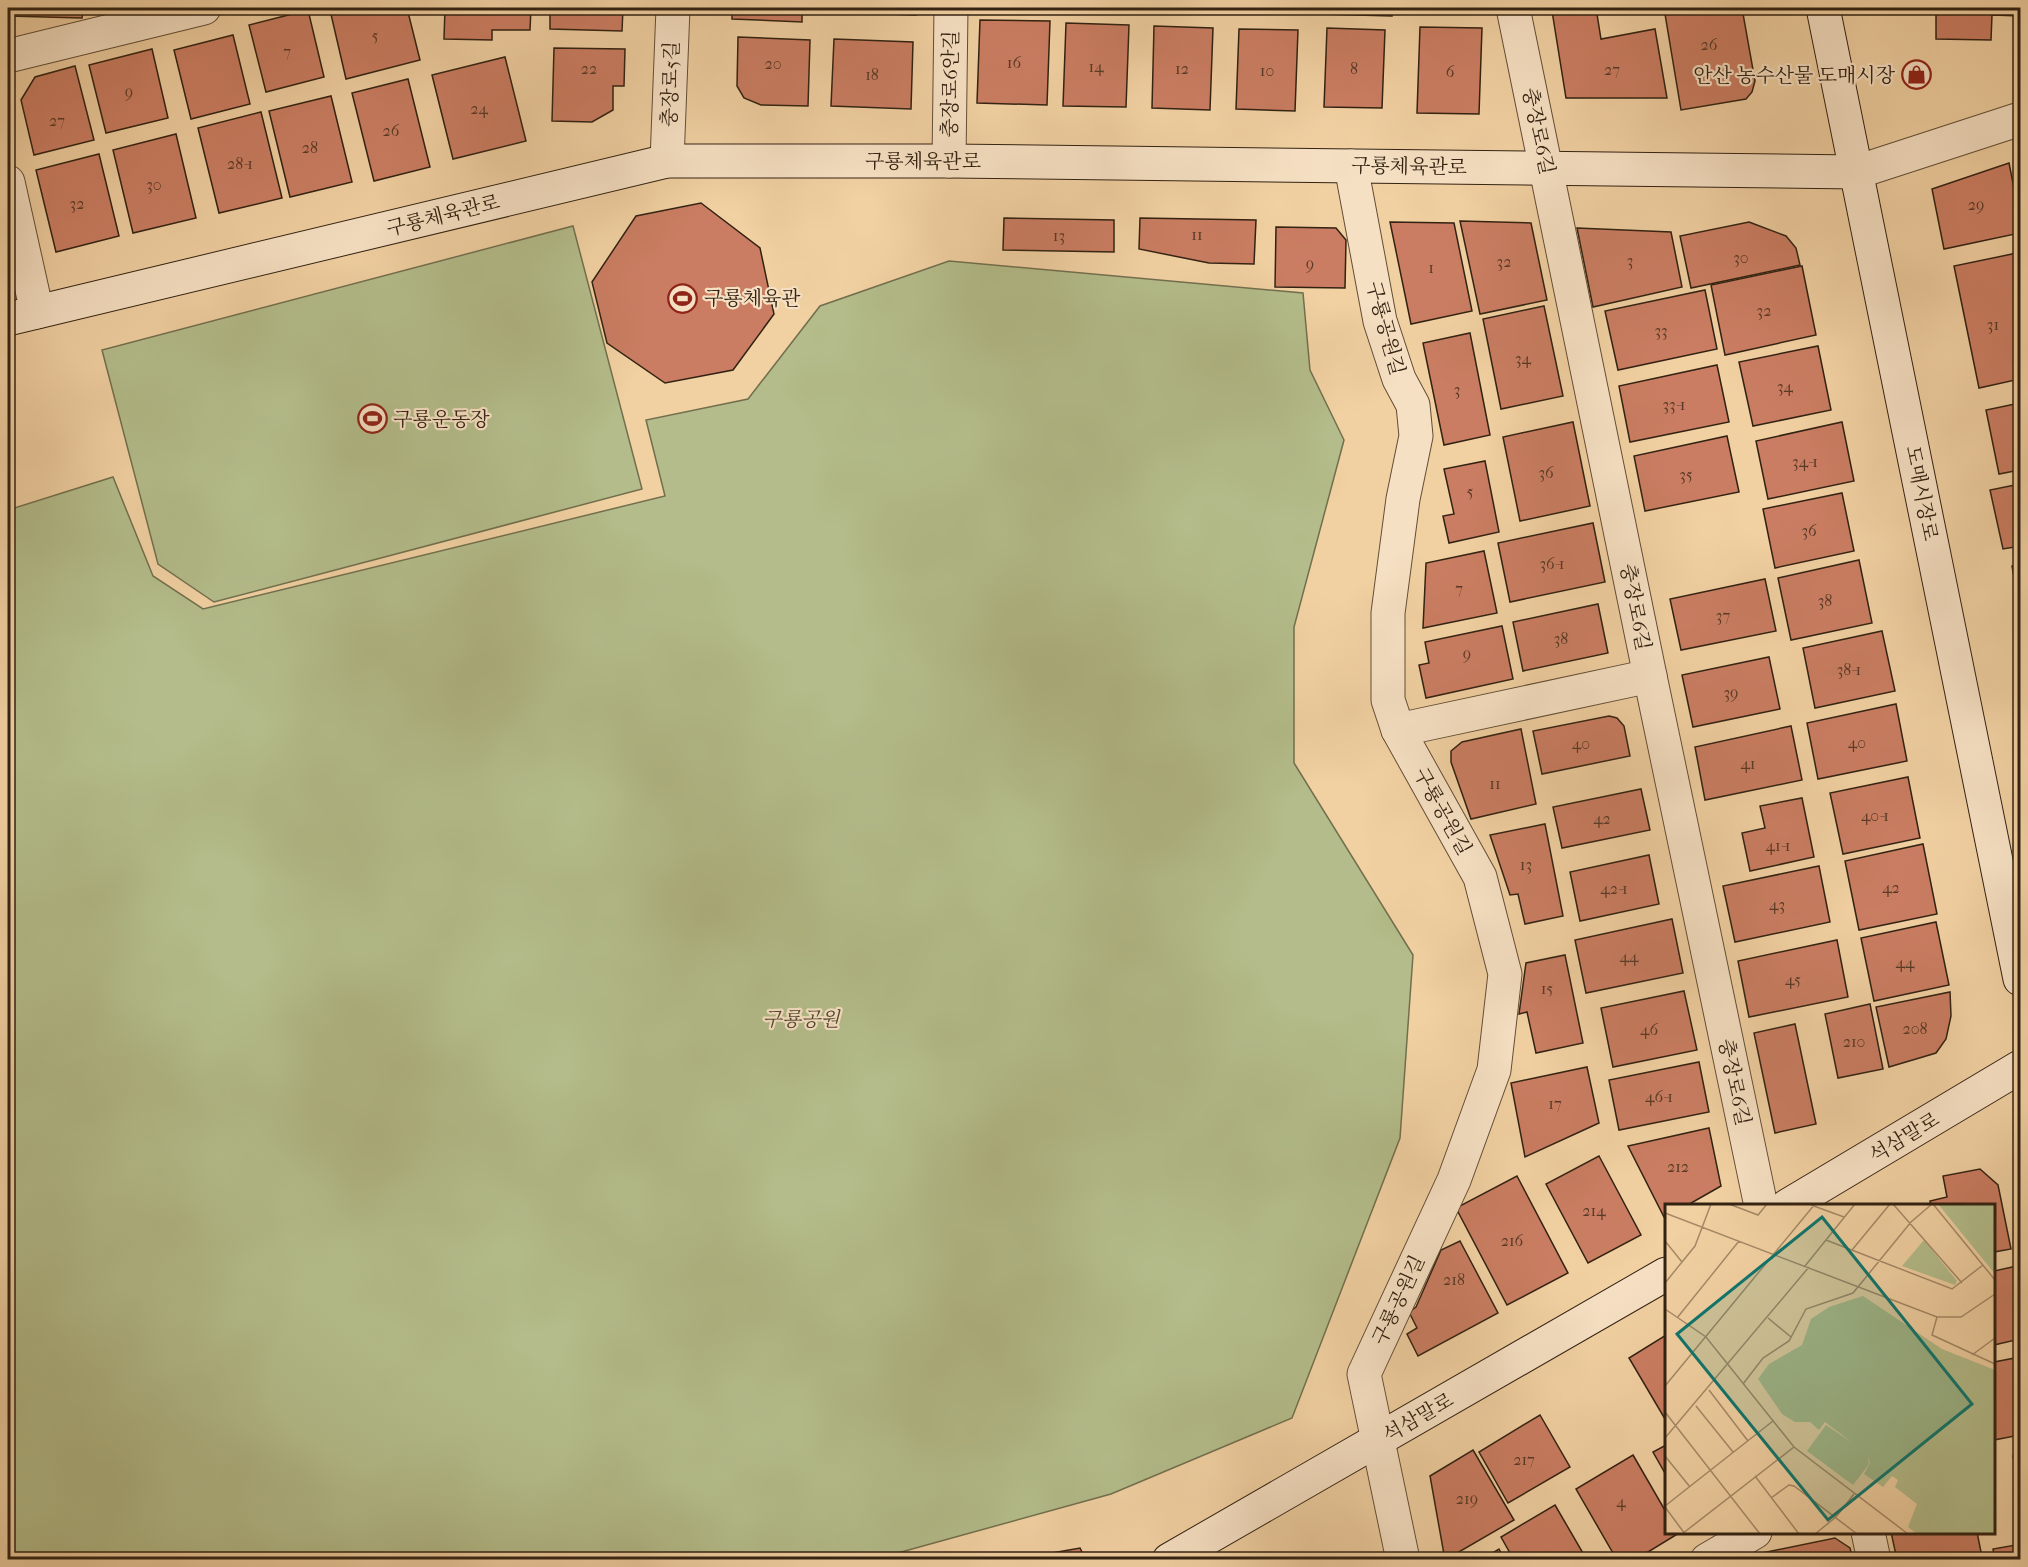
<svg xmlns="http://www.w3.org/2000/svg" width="2028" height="1567" viewBox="0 0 2028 1567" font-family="'IM FELL French Canon','Noto Serif KR',serif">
  <rect width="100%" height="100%" fill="#f1d0a2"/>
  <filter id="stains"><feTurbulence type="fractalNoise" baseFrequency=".00333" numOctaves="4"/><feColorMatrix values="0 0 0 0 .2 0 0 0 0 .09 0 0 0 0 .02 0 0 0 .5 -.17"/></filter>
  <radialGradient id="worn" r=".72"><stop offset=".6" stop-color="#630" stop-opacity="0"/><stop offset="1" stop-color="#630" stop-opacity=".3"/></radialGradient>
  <g fill="#b3bc8a" stroke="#726f4e" stroke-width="1.5">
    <path d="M573,226L642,489L214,602L158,564L102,350Z"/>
    <path d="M949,261L1303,293L1310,370L1344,440L1294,627V763L1413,955L1400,1138L1292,1418L1111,1494L876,1559H8V510L113,477L153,576L203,609L665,496L646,420L748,399L820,306Z"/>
  </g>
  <g fill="#ca7d62" stroke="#322212" stroke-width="1.5">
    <path d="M8,8H83L82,18L8,16Z"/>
    <path d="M340,8H407L420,60L346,79L330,10Z"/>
    <path d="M445,8H531L530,30H492V40L444,39Z"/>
    <path d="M550,8H623L622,31L550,29Z"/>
    <path d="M732,8H802V22L732,19Z"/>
    <path d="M829,8H916V15L829,12Z"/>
    <path d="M1063,8H1133V10Z"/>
    <path d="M1238,8H1291V10Z"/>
    <path d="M1321,8H1392V16L1320,14Z"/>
    <path d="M1400,8H1475V12L1400,10Z"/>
    <path d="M1574,8H1596L1601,39L1655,29L1667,98H1566L1552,11Z"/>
    <path d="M1664,8H1742L1755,81L1752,92L1746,99L1681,110Z"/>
    <path d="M1936,8H2020V16L1992,15L1991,40L1936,39Z"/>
    <path d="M308,10L324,77L266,92L249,25Z"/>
    <path d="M980,20L1050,21L1047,105L977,103Z"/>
    <path d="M1066,23L1129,25L1126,107L1063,106Z"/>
    <path d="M1154,26L1213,28L1210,110L1152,108Z"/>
    <path d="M1420,27L1482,28L1479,114L1417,113Z"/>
    <path d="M1327,28L1385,30L1382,108L1324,107Z"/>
    <path d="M1239,29L1298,30L1295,111L1236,109Z"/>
    <path d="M233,35L250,104L191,119L174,50Z"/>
    <path d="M738,37L810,40L808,106L761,105L744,98L737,86Z"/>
    <path d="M834,39L913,42L911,109L831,106Z"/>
    <path d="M554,48L625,49L624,86H613V110L592,122L552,121Z"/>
    <path d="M152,49L168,118L106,133L89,65Z"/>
    <path d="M505,57L526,141L453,159L432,75Z"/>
    <path d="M75,66L94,140L34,155L21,100L35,77Z"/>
    <path d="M408,79L430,167L374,181L352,93Z"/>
    <path d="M331,96L352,182L290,197L269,111Z"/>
    <path d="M261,112L282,198L219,213L198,128Z"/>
    <path d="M176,134L196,218L133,233L113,150Z"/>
    <path d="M99,154L119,236L56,252L36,170Z"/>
    <path d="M2009,163L2020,218V233L1944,249L1932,189Z"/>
    <path d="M701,203L760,248L774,314L733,370L665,383L607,343L592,282L636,216Z"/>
    <path d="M1004,218L1114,220V252L1003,250Z"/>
    <path d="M1140,218L1256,220L1254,264L1209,263L1139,249Z"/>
    <path d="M1460,221L1531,223L1547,300L1480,314Z"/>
    <path d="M1390,222L1454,223L1472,311L1411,324Z"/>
    <path d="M1749,222L1786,236L1796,248L1800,265L1691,288L1680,236Z"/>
    <path d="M1276,227L1336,228L1346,240L1345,288L1275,287Z"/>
    <path d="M1577,228L1671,232L1682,287L1593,307Z"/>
    <path d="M2017,253L2020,269V379L1979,388L1954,266Z"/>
    <path d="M1802,266L1816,335L1725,355L1711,285Z"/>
    <path d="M1705,290L1717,349L1618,370L1605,311Z"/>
    <path d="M1544,306L1563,396L1501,409L1483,319Z"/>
    <path d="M1470,333L1490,435L1444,445L1423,343Z"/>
    <path d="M1818,346L1831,410L1753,426L1739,362Z"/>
    <path d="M1717,365L1729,422L1630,442L1619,386Z"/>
    <path d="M2020,403V470L1999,474L1986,410Z"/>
    <path d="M1573,422L1590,506L1520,521L1503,437Z"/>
    <path d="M1842,422L1854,481L1768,499L1756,441Z"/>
    <path d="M1727,436L1739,492L1645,511L1634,456Z"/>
    <path d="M1485,461L1499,532L1449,543L1443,516L1454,514L1444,469Z"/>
    <path d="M2020,484V546L2003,549L1990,490Z"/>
    <path d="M1842,493L1854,551L1775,568L1763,509Z"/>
    <path d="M1593,523L1605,582L1510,602L1498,543Z"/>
    <path d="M1484,551L1497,613L1423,628L1426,563Z"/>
    <path d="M1859,560L1872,623L1791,640L1778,578Z"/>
    <path d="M2020,564V609L2012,566Z"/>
    <path d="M1765,579L1776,631L1681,650L1670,599Z"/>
    <path d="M1598,604L1608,653L1523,671L1513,622Z"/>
    <path d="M1502,626L1513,679L1426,698L1419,665L1429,663L1425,642Z"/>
    <path d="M1882,631L1895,691L1815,708L1803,648Z"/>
    <path d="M1769,657L1780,709L1693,727L1682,675Z"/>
    <path d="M1896,704L1907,761L1818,779L1807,723Z"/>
    <path d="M1609,716L1617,718L1624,726L1630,756L1542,774L1533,731Z"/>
    <path d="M1791,726L1802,780L1705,800L1695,747Z"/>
    <path d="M1521,729L1536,804L1471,819L1451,762V751L1462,742Z"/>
    <path d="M1908,777L1920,838L1843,854L1830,793Z"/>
    <path d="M1641,789L1650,830L1562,848L1553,807Z"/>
    <path d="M1802,798L1814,857L1750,871L1742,833L1765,828L1760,806Z"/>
    <path d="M1545,824L1563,916L1525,924L1518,894L1510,895L1490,835Z"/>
    <path d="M1923,844L1937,914L1859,930L1845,861Z"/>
    <path d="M1649,855L1659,904L1580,921L1570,872Z"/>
    <path d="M1819,866L1830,922L1735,942L1723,886Z"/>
    <path d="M1672,919L1683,973L1586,993L1575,940Z"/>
    <path d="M1936,922L1949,985L1874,1001L1861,938Z"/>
    <path d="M1837,940L1848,997L1749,1017L1738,961Z"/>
    <path d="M1565,955L1583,1043L1536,1053L1527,1012L1519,1014L1526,963Z"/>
    <path d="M1684,991L1697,1050L1613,1067L1601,1008Z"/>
    <path d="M1950,992L1951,1016L1946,1039L1936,1053L1889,1067L1876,1007Z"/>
    <path d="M1870,1004L1883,1069L1838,1078L1825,1014Z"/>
    <path d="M1795,1024L1816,1124L1775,1133L1754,1033Z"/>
    <path d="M1699,1062L1709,1112L1619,1130L1609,1080Z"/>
    <path d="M1587,1067L1599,1123L1525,1157L1511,1083Z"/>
    <path d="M1709,1128L1721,1186L1686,1206H1666V1216L1664,1217L1628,1146Z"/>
    <path d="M1599,1156L1641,1235L1588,1263L1546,1184Z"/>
    <path d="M1980,1169L1998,1185L2011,1249L1994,1252V1206H1931L1930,1201L1947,1197L1943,1176Z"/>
    <path d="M1517,1176L1568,1273L1507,1305L1456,1208Z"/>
    <path d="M1460,1241L1498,1313L1418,1356L1407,1334L1417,1328L1409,1312L1416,1307L1441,1250Z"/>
    <path d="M2017,1266L2020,1283V1339L1994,1345V1271Z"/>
    <path d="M1666,1335V1418L1665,1419L1629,1358Z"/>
    <path d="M1994,1357V1362L2020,1357V1435L1994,1440Z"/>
    <path d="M1540,1415L1570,1467L1508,1503L1479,1452Z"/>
    <path d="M1666,1445V1475L1653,1452Z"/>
    <path d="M1473,1450L1514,1520L1445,1560L1430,1476Z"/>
    <path d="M2020,1454V1493L2013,1456Z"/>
    <path d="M1633,1455L1666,1512V1532L1679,1533L1635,1560H1617L1576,1489Z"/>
    <path d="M1555,1505L1587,1560H1514L1501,1537Z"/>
    <path d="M1891,1532H1977L1982,1557L1972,1560H1897Z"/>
    <path d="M2020,1533V1560H1995L1993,1549L2016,1545L2014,1534Z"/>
    <path d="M1835,1538L1850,1548L1853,1560H1758L1757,1554Z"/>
    <path d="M1080,1548L1086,1560H1012Z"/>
    <path d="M1499,1549L1505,1560H1481Z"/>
  </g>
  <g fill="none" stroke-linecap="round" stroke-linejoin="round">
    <defs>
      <g id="street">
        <path d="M1513,8L1650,676L1761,1206"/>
        <path d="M8,56L204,8"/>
        <path d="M667,161L673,8"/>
        <path d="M949,161L951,8"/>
        <path d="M1351,166L1380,321L1399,379L1413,405L1416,436L1403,499L1388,613V700L1398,730L1480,877L1505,974L1494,1070L1454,1180L1364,1374L1403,1560"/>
        <path d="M1857,172L2020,119"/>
        <path d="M8,182L37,312"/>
        <path d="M1398,730L1650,676"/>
        <path d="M1868,1532L1874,1560"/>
        <path d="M1707,1560L1755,1532"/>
      </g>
      <g id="secondary">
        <path d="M1823,8L2020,979"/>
        <path d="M8,319L667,161H949L1857,172"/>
        <path d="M1787,1206L2020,1067"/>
        <path d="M1169,1560L1666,1274"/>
      </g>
    </defs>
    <use href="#street" stroke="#624e36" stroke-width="35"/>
    <use href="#secondary" stroke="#322212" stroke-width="35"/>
    <use href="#street" stroke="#f6e0c3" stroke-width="33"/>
    <use href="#secondary" stroke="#f6e0c3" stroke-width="33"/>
  </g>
  <defs>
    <symbol id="shop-ring" viewBox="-11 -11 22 22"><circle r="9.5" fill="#f6e0c3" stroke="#8f2418" stroke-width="1.5"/><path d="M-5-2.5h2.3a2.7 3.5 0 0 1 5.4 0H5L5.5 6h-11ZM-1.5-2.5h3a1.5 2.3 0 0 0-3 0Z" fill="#8f2418"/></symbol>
    <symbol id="stadium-ring" viewBox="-11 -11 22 22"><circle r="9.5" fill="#f6e0c3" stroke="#8f2418" stroke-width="1.5"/><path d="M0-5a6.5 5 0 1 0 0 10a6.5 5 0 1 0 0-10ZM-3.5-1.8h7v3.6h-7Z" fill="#8f2418"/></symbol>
  </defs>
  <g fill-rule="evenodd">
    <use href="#shop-ring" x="1900" y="58" width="33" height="33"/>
    <use href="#stadium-ring" x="666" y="282" width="33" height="33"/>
    <use href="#stadium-ring" x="356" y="402" width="33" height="33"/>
  </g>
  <g text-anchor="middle" stroke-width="4.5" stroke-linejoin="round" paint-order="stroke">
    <g font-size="16" fill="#583926">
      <text x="375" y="41">5</text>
      <text x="1709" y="50">26</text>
      <text x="287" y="57">7</text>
      <text x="1014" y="68">16</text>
      <text x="773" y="69">20</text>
      <text x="1096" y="72">14</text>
      <text x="589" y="74">22</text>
      <text x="1182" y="74">12</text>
      <text x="1354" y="74">8</text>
      <text x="1612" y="75">27</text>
      <text x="1267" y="76">10</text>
      <text x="1450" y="77">6</text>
      <text x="872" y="80">18</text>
      <text x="129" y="97">9</text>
      <text x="479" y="114">24</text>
      <text x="57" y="126">27</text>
      <text x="391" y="136">26</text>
      <text x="310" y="153">28</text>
      <text x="240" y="169">28-1</text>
      <text x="154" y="190">30</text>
      <text x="77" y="209">32</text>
      <text x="1976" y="210">29</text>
      <text x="1197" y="240">11</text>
      <text x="1059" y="241">13</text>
      <text x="1741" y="263">30</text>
      <text x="1630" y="266">3</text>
      <text x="1504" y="267">32</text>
      <text x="1310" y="269">9</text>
      <text x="1431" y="273">1</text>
      <text x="1764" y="316">32</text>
      <text x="1993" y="330">31</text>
      <text x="1661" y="336">33</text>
      <text x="1523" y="364">34</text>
      <text x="1785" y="392">34</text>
      <text x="1457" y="395">3</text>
      <text x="1674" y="410">33-1</text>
      <text x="1805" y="467">34-1</text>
      <text x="1546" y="478">36</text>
      <text x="1686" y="480">35</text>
      <text x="1470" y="497">5</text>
      <text x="1809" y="536">36</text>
      <text x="1552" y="569">36-1</text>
      <text x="1459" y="594">7</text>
      <text x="1825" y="606">38</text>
      <text x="1723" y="621">37</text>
      <text x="1561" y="644">38</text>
      <text x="1467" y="659">9</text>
      <text x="1849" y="675">38-1</text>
      <text x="1731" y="698">39</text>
      <text x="1857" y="748">40</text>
      <text x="1581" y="749">40</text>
      <text x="1748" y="769">41</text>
      <text x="1495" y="789">11</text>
      <text x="1875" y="821">40-1</text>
      <text x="1602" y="824">42</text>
      <text x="1778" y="851">41-1</text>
      <text x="1526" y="870">13</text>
      <text x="1891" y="893">42</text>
      <text x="1614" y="894">42-1</text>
      <text x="1777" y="910">43</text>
      <text x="1629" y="962">44</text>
      <text x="1905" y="968">44</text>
      <text x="1793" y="985">45</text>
      <text x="1547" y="994">15</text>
      <text x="1915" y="1034">208</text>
      <text x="1649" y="1035">46</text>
      <text x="1854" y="1047">210</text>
      <text x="1659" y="1102">46-1</text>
      <text x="1555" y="1109">17</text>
      <text x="1678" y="1172">212</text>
      <text x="1594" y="1216">214</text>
      <text x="1512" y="1246">216</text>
      <text x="1454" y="1285">218</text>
      <text x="1524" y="1465">217</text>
      <text x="1467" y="1504">219</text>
      <text x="1621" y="1507">4</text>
    </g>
    <g font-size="20" fill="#322212" stroke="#f6e0c3" text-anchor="start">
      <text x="1895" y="82" text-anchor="end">안산 농수산물 도매시장</text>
      <text x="704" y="305">구룡체육관</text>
      <text x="393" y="426">구룡운동장</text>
    </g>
    <g font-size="20" fill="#322212" stroke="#f6e0c3">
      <text transform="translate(670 84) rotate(-88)" y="7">충장로5길</text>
      <text transform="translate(950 84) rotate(-89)" y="7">충장로6안길</text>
      <text transform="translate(1539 131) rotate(78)" y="7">충장로6길</text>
      <text x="923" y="168">구룡체육관로</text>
      <text transform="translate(1409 166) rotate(1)" y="7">구룡체육관로</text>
      <text transform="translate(443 215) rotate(-14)" y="7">구룡체육관로</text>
      <text transform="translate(1386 328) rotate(75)" y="7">구룡공원길</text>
      <text transform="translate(1922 493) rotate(79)" y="7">도매시장로</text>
      <text transform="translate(1636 607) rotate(79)" y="7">충장로6길</text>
      <text transform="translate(1443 811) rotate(61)" y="7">구룡공원길</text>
      <text transform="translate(1735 1082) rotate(78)" y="7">충장로6길</text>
      <text transform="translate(1904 1137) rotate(-31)" y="7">석삼말로</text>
      <text transform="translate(1398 1300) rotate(-65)" y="7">구룡공원길</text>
      <text transform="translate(1418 1417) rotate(-30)" y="7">석삼말로</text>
    </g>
    <g font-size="20" font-style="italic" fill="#524830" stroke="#f6e0c3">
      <text x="801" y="1026">구룡공원</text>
    </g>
  </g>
  <g transform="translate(1665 1204)">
    <rect width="330" height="330" fill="#f1d0a2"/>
    <path d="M330,0V70L273,0ZM259,36L292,77L290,81L237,62ZM198,92L277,145L330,166V330H252L243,323L252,300L230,283L233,276L227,272L218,283L199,270L205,259L203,252L204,260L188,281L142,247L161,221L189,240L160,218L154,226L145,218H130L117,210L93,175L104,160L137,141L146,115L164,103Z" fill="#b3bc8a"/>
    <path fill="none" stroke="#a58a68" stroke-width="1.5" d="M64,0L93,11L102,0M228,0L297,79M268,0L330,76M146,1L179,13M0,9L272,113H296L330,90M161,36L287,85L318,61M0,37L17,58M187,46L225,0M140,62L190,0M0,79L30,42L46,0M0,105L41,133L129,243L243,330M272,113L267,131L330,160M12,114L74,37M103,114L126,133M307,151L330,134M78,180L98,154L124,137L141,105L188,89L246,18L267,0M0,182L150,0M44,186L83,237M31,202L68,248M0,208L95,330M0,234L144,63M0,252L25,283M90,272L134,330M106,294L124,281L129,282L192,330M0,302L108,217M0,303L20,330M17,330L129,243M150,330L171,313L189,290"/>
    <path fill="#0f766e" fill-opacity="0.15" stroke="#0f766e" stroke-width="3" d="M157,13L307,200L163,316L12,130Z"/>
    <rect width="330" height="330" fill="none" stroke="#322212" stroke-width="3"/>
  </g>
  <rect width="2028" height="1567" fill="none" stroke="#f1d0a2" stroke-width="30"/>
  <rect x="9" y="9" width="2010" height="1549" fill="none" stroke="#322212" stroke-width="3"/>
  <rect x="15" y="15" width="1998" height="1537" fill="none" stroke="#322212" stroke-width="1.5"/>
  <rect width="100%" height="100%" filter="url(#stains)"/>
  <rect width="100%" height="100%" fill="url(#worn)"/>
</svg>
